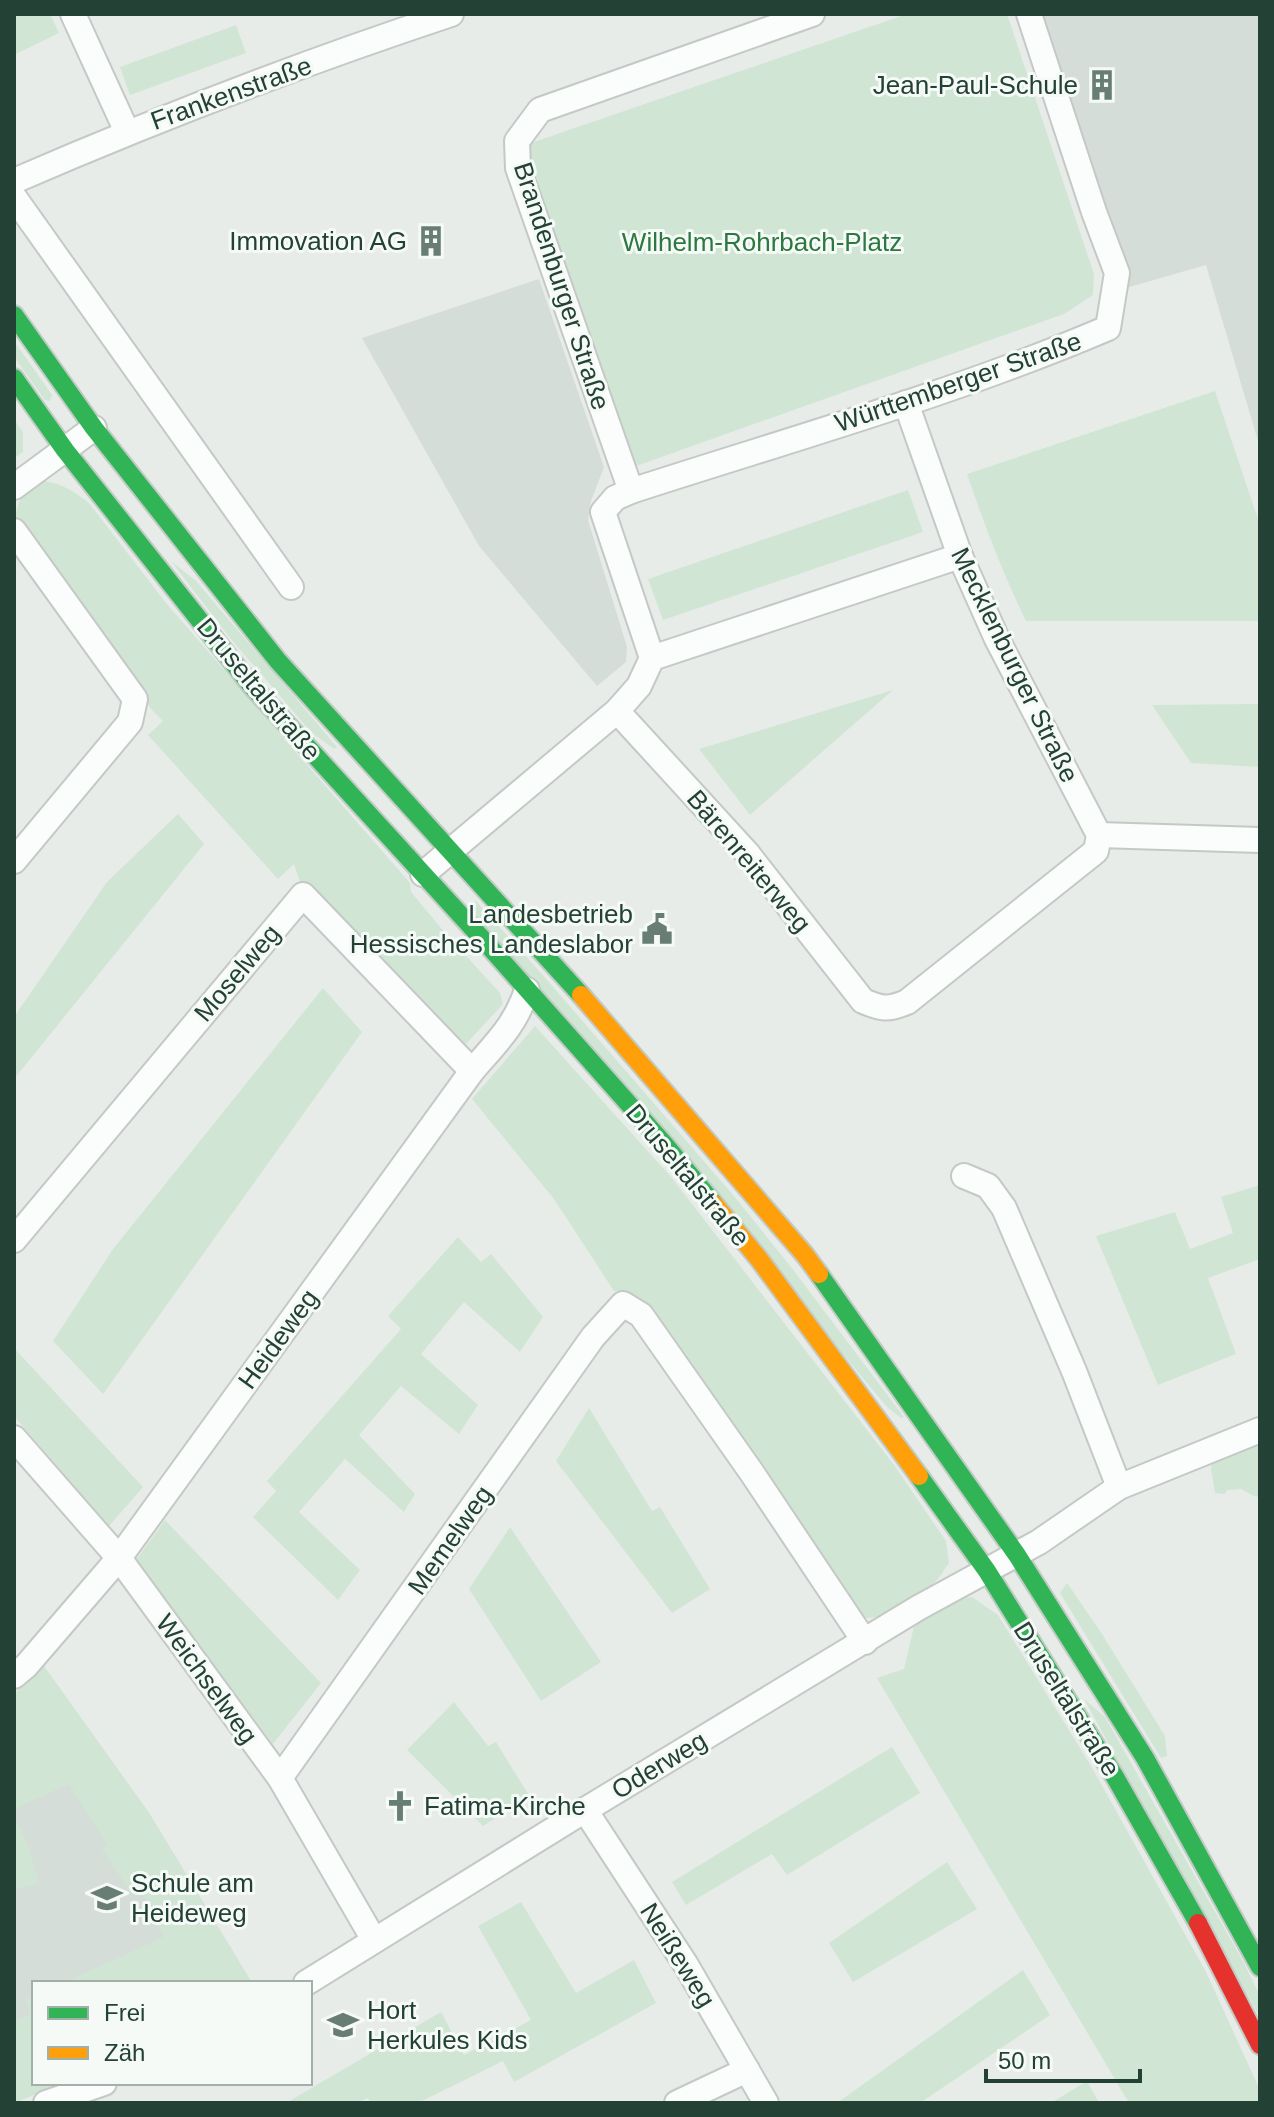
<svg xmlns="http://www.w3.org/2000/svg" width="1274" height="2117" viewBox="0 0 1274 2117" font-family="Helvetica,sans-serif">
  <rect width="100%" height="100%" fill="#e7ece9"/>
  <g fill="#d5ddd9">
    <path d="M1037,14H1260V448L1206,265L1126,288V263L1100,198Z"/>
    <path d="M539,279L604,467L591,501L588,520L627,647L626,662L597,686L479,546L362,338Z"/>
    <path d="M43,1665L149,1813L252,1983H34V2083H62L14,2103V1695Z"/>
  </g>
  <g fill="#d0e5d4">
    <path d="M14,14H50L59,33L14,55Z"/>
    <path d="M907,14H1007L1094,274L1093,295L1064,314L636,466L530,169L531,143Z"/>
    <path d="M236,25L246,53L130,95L120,67Z"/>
    <path d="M14,341L52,395L50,401L45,400L14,357Z"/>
    <path d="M1215,391L1260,525V621H1026C1003,574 984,524 967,474Z"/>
    <path d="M14,419L23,432V452L14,458Z"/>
    <path d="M43,481C62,483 75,492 89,503L166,603L410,883L411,892L447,935L500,993L503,1004L466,1044L301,885L294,864L278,879L148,735L163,721L151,709L135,683L15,516L21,497Z"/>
    <path d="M908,490L923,532L663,620L648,579Z"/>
    <path d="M171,561L196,581L337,747L334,749L311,732L230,638Z"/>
    <path d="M893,690L750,815L699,749Z"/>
    <path d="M1260,704V767L1191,763L1152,705Z"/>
    <path d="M178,814L204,844L14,1079V1017L107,882Z"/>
    <path d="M476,901L541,973L734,1196L791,1267L904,1417L901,1418L887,1407L469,907Z"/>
    <path d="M323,988L362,1032L103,1394L53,1341L113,1249Z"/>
    <path d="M535,1026L672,1178L894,1465L946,1541L949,1563C944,1569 940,1578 934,1583C920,1596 885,1620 866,1618L845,1595L657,1324L630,1293L614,1291L554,1199L472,1099Z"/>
    <path d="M1260,1185V1259L1208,1278L1236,1354L1158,1385L1096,1236L1175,1212L1190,1249L1233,1233L1221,1197Z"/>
    <path d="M458,1237L481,1262L491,1254L543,1317L520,1352L464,1302L421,1354L478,1405L459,1434L401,1386L359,1435L415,1494L404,1512L345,1459L299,1512L360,1570L338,1600L253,1517L276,1491L267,1481L401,1329L388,1316Z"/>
    <path d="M14,1348L143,1487L109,1526L14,1416Z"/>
    <path d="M589,1408L652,1511L660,1507L710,1589L672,1613L556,1461Z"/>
    <path d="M1260,1438V1497L1254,1496L1241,1489L1227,1490L1225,1494L1215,1493L1211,1468L1213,1456Z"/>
    <path d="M165,1520L321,1683L273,1744L136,1560Z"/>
    <path d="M510,1527L601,1662L541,1701L469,1589Z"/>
    <path d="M1067,1583L1102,1634L1165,1736L1167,1756L1161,1758L1060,1593Z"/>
    <path d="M972,1597L998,1615L1091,1766L1206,1972L1260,2090V2103H1129L877,1678L904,1669L915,1622L947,1601Z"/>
    <path d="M43,1665L149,1813L252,1983H63L164,1937L140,1885L129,1890L102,1849L107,1844L69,1784L14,1809V1695Z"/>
    <path d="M1084,1699L1105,1717L1244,1963L1260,1996V2018Z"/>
    <path d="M454,1702L488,1746L496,1742L530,1797L483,1826L407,1750Z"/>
    <path d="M892,1747L920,1793L787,1875L772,1854L686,1905L672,1882Z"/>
    <path d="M14,1816L28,1846L39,1883L14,1889Z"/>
    <path d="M947,1862L977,1909L853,1982L829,1943Z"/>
    <path d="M521,1902L576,1993L634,1960L656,2003L514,2082L503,2061L418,2103H371L368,2098L355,2103H286L441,2012L464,2055L531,2020L478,1926Z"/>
    <path d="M1023,1970L1050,2015L920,2103H837Z"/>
    <path d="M34,1996V2083H62L14,2103V2021L31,2014L25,2000Z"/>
    <path d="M1087,2081L1099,2103H1051Z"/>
  </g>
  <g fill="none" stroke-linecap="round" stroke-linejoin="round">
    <defs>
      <g id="street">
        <path d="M73,14L127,132"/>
        <path d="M14,181C157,119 303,63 451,14"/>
        <path d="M14,197L291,587"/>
        <path d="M14,487L94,428"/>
        <path d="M631,491L518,168L517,141L540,110L812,14"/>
        <path d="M14,531L135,699L130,722L14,861"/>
        <path d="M652,658L960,556"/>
        <path d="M617,711L747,853L863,1001C882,1009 888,1010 907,1002L1096,851L1099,835L997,639L960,556L906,403"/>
        <path d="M1099,835L1260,840"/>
        <path d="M423,874L617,711L639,686L652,658L603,512L615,498L631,491C791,439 953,394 1108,328L1117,273L1094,212L1029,14"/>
        <path d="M964,1176L988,1186L1004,1208L1074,1371L1119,1487"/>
        <path d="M14,1240L303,895L472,1071"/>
        <path d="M14,1438L119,1558L280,1778L374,1940"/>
        <path d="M14,1676L26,1666L119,1558L472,1071C496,1043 515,1026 527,990"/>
        <path d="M280,1778L593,1337L623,1304L641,1315L752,1473L865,1642"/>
        <path d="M585,1810L686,1965L766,2103"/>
        <path d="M306,1983L585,1810L918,1608L1039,1542L1119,1487L1260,1430"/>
        <path d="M46,2103L104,2083"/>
        <path d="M677,2103L747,2070"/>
      </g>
      <g id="fast">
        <path d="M14,315L94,428L278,661L581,995"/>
        <path d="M14,378L65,450L250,684L487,944L666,1146L714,1204"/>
        <path d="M819,1274L1017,1555L1145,1758L1260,1967"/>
        <path d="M919,1476L987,1571L1115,1777L1198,1923"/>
      </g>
      <g id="slow">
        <path d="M581,995L805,1255L819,1274"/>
        <path d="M714,1204L759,1259L919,1476"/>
      </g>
      <path id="jam" d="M1198,1923L1260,2045"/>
    </defs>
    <use href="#street" stroke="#c4c9c6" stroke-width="28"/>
    <use href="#fast" stroke="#c2cac6" stroke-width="22"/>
    <use href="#slow" stroke="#c2cac6" stroke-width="22"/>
    <use href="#jam" stroke="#c2cac6" stroke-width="22"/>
    <use href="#street" stroke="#fbfcfc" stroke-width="24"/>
    <use href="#fast" stroke="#30b455" stroke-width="18"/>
    <use href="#slow" stroke="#ff9f0a" stroke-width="18"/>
    <use href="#jam" stroke="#e5322d" stroke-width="18"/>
  </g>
  <defs>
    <symbol id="building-bare" viewBox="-9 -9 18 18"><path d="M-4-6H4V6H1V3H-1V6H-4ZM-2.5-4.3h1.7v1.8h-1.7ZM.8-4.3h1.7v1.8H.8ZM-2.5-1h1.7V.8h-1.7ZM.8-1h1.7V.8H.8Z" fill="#687d74" stroke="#f5faf7" stroke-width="2.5" paint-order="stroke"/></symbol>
    <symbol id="civic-bare" viewBox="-9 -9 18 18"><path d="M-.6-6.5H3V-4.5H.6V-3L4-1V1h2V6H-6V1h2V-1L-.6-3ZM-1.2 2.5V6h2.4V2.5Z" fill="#687d74" stroke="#f5faf7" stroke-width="2.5" paint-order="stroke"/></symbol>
    <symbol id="church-bare" viewBox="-9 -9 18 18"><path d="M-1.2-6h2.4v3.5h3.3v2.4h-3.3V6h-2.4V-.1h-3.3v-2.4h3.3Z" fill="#687d74" stroke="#f5faf7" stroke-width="2.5" paint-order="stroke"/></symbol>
    <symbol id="school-bare" viewBox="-9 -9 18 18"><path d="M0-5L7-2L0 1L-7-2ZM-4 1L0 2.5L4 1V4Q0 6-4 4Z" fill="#687d74" stroke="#f5faf7" stroke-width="2.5" paint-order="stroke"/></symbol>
  </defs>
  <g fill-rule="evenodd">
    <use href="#building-bare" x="1080" y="63" width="44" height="44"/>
    <use href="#building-bare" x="409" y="219" width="44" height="44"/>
    <use href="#civic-bare" x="635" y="907" width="44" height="44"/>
    <use href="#church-bare" x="378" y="1784" width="44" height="44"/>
    <use href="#school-bare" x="85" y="1876" width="44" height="44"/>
    <use href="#school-bare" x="321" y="2003" width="44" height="44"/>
  </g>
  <g text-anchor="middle" stroke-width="6" stroke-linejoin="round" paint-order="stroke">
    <g font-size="26" fill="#234135" stroke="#f5faf7" text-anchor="end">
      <text x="1078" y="94">Jean-Paul-Schule</text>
      <text x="407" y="250">Immovation AG</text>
      <text x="633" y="923">Landesbetrieb<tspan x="633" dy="30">Hessisches Landeslabor</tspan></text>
      <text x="424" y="1815" text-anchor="start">Fatima-Kirche</text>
      <text x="131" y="1892" text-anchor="start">Schule am<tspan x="131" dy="30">Heideweg</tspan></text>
      <text x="367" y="2019" text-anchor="start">Hort<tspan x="367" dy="30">Herkules Kids</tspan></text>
    </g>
    <g font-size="26" fill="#234135" stroke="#f5faf7">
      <text transform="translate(231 93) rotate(-20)" y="9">Frankenstraße</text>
      <text transform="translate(562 286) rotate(72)" y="9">Brandenburger Straße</text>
      <text transform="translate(958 382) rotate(-19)" y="9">Württemberger Straße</text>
      <text transform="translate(1015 665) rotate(64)" y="9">Mecklenburger Straße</text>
      <text transform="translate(259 689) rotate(50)" y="9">Druseltalstraße</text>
      <text transform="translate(749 861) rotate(50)" y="9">Bärenreiterweg</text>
      <text transform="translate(237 973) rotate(-50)" y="9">Moselweg</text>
      <text transform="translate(688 1175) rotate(50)" y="9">Druseltalstraße</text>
      <text transform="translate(278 1339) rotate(-54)" y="9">Heideweg</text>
      <text transform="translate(450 1540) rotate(-55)" y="9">Memelweg</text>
      <text transform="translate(207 1679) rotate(54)" y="9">Weichselweg</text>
      <text transform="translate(1067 1699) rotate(58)" y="9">Druseltalstraße</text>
      <text transform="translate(659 1765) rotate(-31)" y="9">Oderweg</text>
      <text transform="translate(678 1955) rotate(58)" y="9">Neißeweg</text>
    </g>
    <g font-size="26" fill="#2c7841" stroke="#f5faf7">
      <text x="762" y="251">Wilhelm-Rohrbach-Platz</text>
    </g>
  </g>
  <rect width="1274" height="2117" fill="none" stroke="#234135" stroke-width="32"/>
  <rect x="32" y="1981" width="280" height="104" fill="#f5faf7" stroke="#a1b0a9" stroke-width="2"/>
  <rect x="48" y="2007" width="40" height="12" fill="#30b455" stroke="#a1b0a9" stroke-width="2"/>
  <text x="104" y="2021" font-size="24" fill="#234135">Frei</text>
  <rect x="48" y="2047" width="40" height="12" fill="#ff9f0a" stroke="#a1b0a9" stroke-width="2"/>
  <text x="104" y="2061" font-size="24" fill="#234135">Zäh</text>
  <path d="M986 2069v12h154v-12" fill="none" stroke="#234135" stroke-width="4"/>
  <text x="998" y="2069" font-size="24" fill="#234135" stroke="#f5faf7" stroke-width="6" paint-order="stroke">50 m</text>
</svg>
